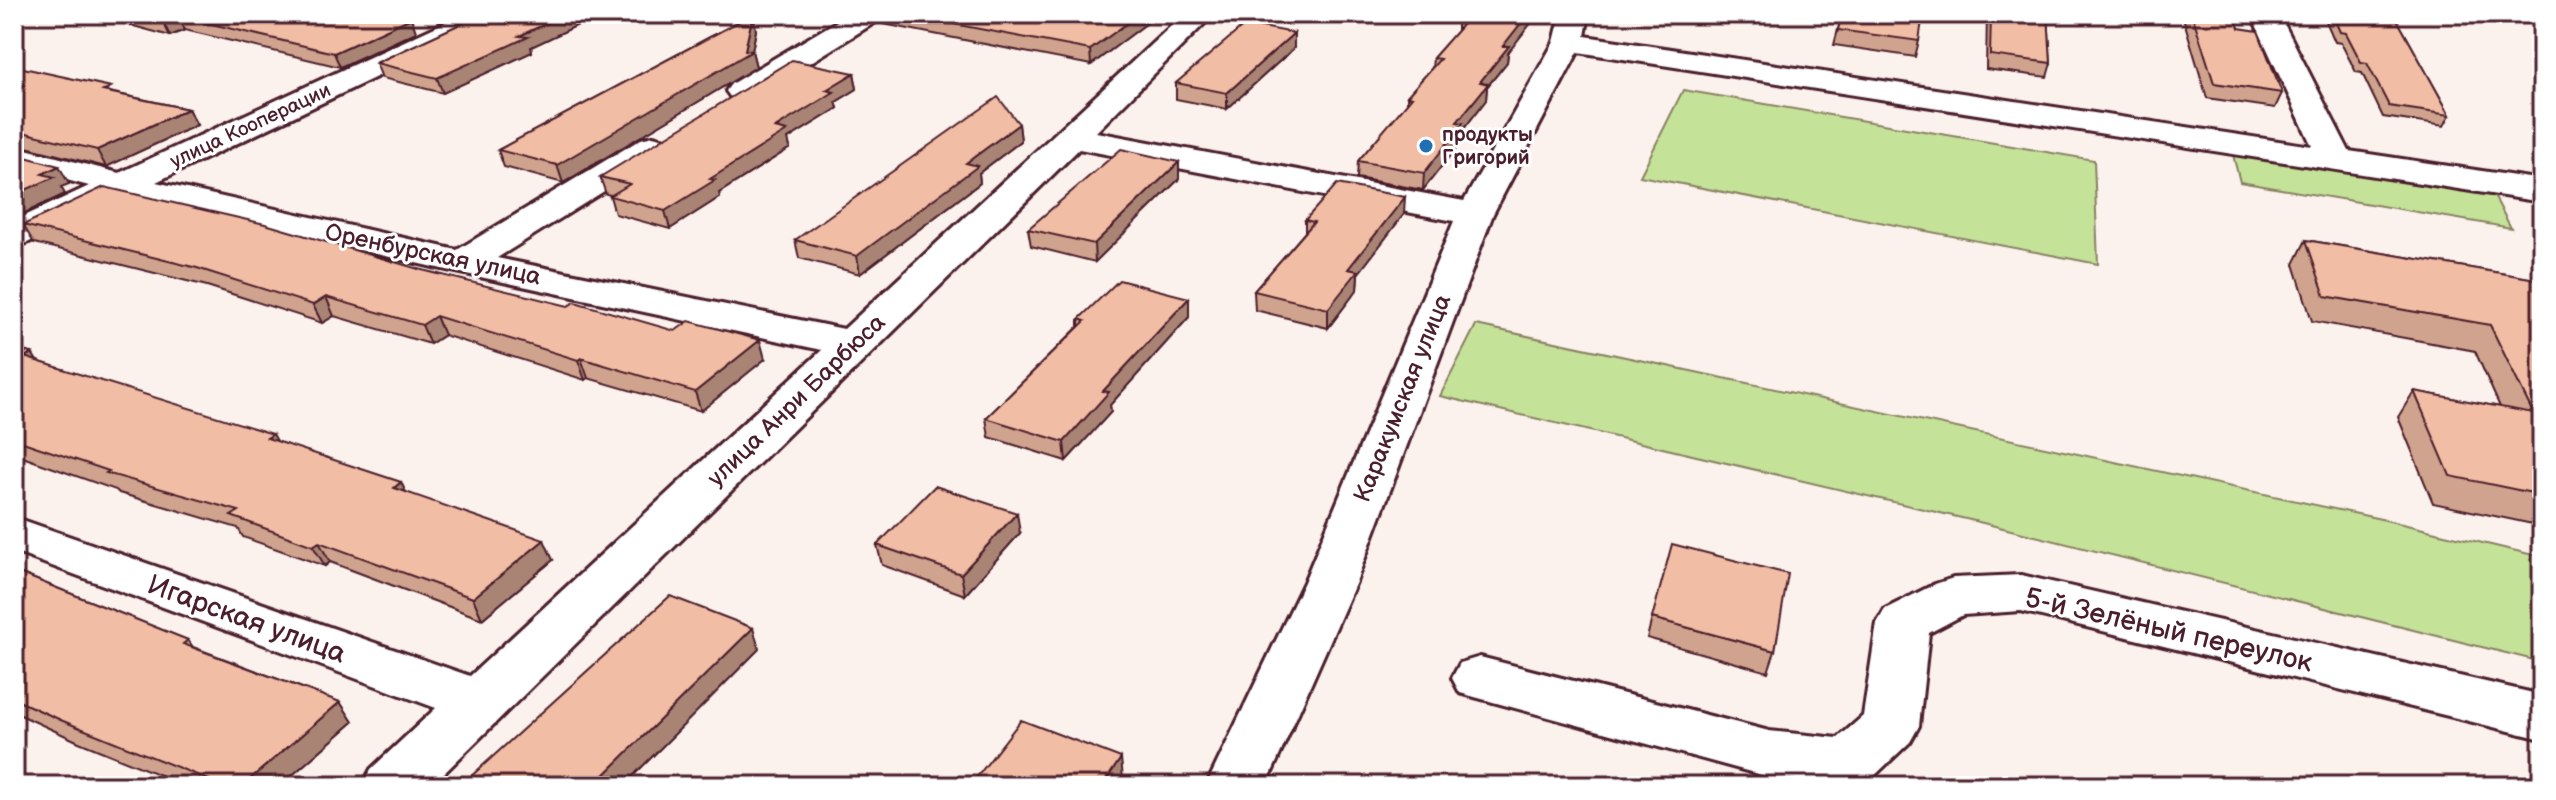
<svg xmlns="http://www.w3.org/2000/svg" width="2556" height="800" viewBox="0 0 2556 800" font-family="'Balsamiq Sans',sans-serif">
  <rect width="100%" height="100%" fill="#fcf2ed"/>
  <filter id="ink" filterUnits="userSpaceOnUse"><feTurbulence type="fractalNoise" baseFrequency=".0125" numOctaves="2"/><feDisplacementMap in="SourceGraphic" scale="16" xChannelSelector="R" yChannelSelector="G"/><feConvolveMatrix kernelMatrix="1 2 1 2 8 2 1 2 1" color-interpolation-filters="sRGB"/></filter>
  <g filter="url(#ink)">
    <g fill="#c5e299" stroke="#888062" stroke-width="2">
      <path d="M1683,90L2094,160L2098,264L1640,176Z"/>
      <path d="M2232,151L2493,194L2511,228L2240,182Z"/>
      <path d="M1476,325L2381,519L2542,557V662L1983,523L1440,396Z"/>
    </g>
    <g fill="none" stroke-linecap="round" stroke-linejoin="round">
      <defs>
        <g id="street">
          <path d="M463,14H500L496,20L156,182L457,250L641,139L653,136L665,139L670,146L665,153L497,258L844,329L1184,14H1214L1096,132L1464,201L1554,42L1561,14H1589L1585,36L2312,146L2251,14H2279L2349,151L2542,180V202L1578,52L1493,214L1356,582L1266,786H1206L1304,582L1454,221L1079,149L431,786H362L371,769L436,708L14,552V517L470,676L822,350L433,267L126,196L27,243L14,246V221L89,186L14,166V146L119,173Z"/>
          <path d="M849,14H883L879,20L753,98L742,100L731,98L726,91L731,84Z"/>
          <path d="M2021,575L2542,695V739L2021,611L1963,615L1929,633L1919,726L1910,742L1870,780L1851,786L1769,777L1460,693L1452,678L1460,663L1480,657L1769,731L1838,738L1863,716L1877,623L1885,609L1935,584L1953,578Z"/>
        </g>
      </defs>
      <use href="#street" stroke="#4a1f2b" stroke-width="6"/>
      <use href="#street" fill="#fff" fill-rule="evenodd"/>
    </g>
    <g fill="#d0a38e" stroke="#4a1f2b" stroke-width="2">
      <path d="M80,14H385L411,18L416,32L340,67L185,30L170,36L115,21Z"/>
      <path d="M482,14H594L595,17L531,47L532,52L443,93L382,78L376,63Z"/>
      <path d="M753,14L756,30L752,51L756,67L563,183L504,167L498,150Z"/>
      <path d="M881,14H1159L1091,65L883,24Z"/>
      <path d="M1466,14L1508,53L1507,62L1487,87L1486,100L1463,130L1462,140L1423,190L1357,178L1358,161L1407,104V96L1432,68L1433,58L1457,31V23Z"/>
      <path d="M1842,14L1919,41L1915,57L1834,45Z"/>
      <path d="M1987,14H2048L2051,63L2047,77L1986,69Z"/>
      <path d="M2182,14H2234L2239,28L2282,93L2275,108L2207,98Z"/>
      <path d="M2323,14H2394L2450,115L2444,126L2383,117L2362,73L2356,72L2341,43L2335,42Z"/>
      <path d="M1294,48L1227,109L1176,99V83Z"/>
      <path d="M14,66L114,93L188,109L197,125L106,167L14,144Z"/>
      <path d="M854,73L857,89L836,102L838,108L788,139L790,148L719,193L720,197L670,229L615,214L610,196L611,195L606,194L600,177Z"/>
      <path d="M1019,124L1021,141L979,173L980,183L860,274L799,258L795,240Z"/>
      <path d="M1179,162V179L1095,262L1031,246L1028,229Z"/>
      <path d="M1404,214L1358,274L1357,290L1328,328L1255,310L1254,291L1305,232V220Z"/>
      <path d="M23,225L422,270L765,359L701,411L588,378L585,380L444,335L430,344L334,316L322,323L207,286L34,243Z"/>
      <path d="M2306,240L2542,280V526L2433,503L2398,417L2414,391L2500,407L2475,351L2312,321L2294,264Z"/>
      <path d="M1189,298V317L1110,405L1111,412L1066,461L989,437L986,418L1079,326V319Z"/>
      <path d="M14,349L37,361L278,442L406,492L553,560L482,619L330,562L325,566L243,537L238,528L119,493L116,490L14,454Z"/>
      <path d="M1020,533L965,595L882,565L877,545Z"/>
      <path d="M14,571L188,640L193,647L340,702L353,722L280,786H187L79,742L14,712Z"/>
      <path d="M1652,618L1775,651L1768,672L1647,638Z"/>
      <path d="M759,649L623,786H472L468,779Z"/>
    </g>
    <g fill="#a98474" stroke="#4a1f2b" stroke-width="2">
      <path d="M567,14H594L595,17L531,47L532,52L443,93L437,78L519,36Z"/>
      <path d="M753,14L756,30L752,51L756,67L563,183L557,165L745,50Z"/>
      <path d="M1140,14H1159L1091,65L1090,50Z"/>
      <path d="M1528,14H1538L1508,53L1507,62L1487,87L1486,100L1463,130L1462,140L1423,190L1424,173L1457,122L1480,82L1503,46Z"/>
      <path d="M178,16L185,30L170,36L163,22Z"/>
      <path d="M411,18L416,32L340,67L334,53Z"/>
      <path d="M1294,33V48L1227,109V93Z"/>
      <path d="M854,73L857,89L836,102L838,108L788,139L790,148L719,193L720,197L670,229L665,211L710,179L826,90Z"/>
      <path d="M188,109L197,125L106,167L97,150Z"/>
      <path d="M1019,124L1021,141L979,173L980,183L860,274L857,256L966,163Z"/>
      <path d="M1179,162V179L1095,262L1094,244Z"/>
      <path d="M59,166L69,184L61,187L65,194L14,218V195L42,174Z"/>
      <path d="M1405,197L1404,214L1358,274L1357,290L1328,328V309L1348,269Z"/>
      <path d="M326,297L334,316L322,323L313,305Z"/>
      <path d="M1189,298V317L1110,405L1111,412L1066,461L1064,442L1103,391Z"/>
      <path d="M436,316L444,335L430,344L422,325Z"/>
      <path d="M760,340L765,359L701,411L695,392Z"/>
      <path d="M32,353L44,372L24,357Z"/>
      <path d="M581,358L588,378L585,380L578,360Z"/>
      <path d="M273,434L284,453L267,438Z"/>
      <path d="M401,482L411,503L394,488Z"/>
      <path d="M1017,513L1020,533L965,595L961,574Z"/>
      <path d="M544,540L553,560L482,619L473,598Z"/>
      <path d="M319,542L330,562L325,566L313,546Z"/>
      <path d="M753,628L759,649L623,786H593Z"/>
      <path d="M340,702L353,722L280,786H242Z"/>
      <path d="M1121,758L1123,779L1119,786H1102Z"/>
    </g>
    <g fill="#f2bda5" stroke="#4a1f2b" stroke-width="2">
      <path d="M134,14H385L411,18L334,53L178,16L163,22Z"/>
      <path d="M482,14H567L519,36L528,37L437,78L376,63Z"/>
      <path d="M753,14L745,50L752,51L557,165L498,150Z"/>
      <path d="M901,14H1140L1090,50Z"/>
      <path d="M1466,14H1528L1503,46H1509L1480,82L1488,84L1457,122L1463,123L1424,173L1358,161L1412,97L1407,96L1440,59L1433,58L1463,24L1457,23Z"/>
      <path d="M1842,14H1923L1919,41L1838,30Z"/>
      <path d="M1991,14H2048L2051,63L1990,55Z"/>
      <path d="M2192,14H2234L2239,28L2258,31L2282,93L2214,83Z"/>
      <path d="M2332,14H2394L2450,115L2389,106L2367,63L2361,62L2346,33L2340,32Z"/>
      <path d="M1246,24L1294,33L1227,93L1176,83Z"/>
      <path d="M792,60L854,73L826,90L834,92L775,128L787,131L710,179L715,180L665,211L610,196L630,184L600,177Z"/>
      <path d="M14,66L111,87L103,91L188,109L97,150L14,130Z"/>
      <path d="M998,97L1019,124L966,163L978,166L857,256L795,240Z"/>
      <path d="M1121,149L1179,162L1094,244L1028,229Z"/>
      <path d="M14,154L59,166L42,174L55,177L14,195Z"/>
      <path d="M1337,184L1405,197L1348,269L1358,271L1328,309L1254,291L1314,222L1305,220Z"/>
      <path d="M104,187L265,224L422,270L568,306L575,302L675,331L689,321L760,340L695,392L581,358L578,360L436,316L422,325L326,297L313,305L197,268L23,225Z"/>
      <path d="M2306,240L2542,280V495L2450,476L2414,391L2533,413L2490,325L2325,296Z"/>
      <path d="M1119,280L1189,298L1103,391L1109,392L1064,442L986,418L1085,321L1079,319Z"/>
      <path d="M14,349L32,353L24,357L273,434L267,438L401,482L394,488L544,540L473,598L319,542L313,546L231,516L239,511L106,473L109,471L14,439Z"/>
      <path d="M935,486L1017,513L961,574L877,545Z"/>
      <path d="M1672,544L1788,574L1775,651L1652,618Z"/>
      <path d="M14,571L188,640L183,644L340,702L242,786H224L63,721L14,699Z"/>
      <path d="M670,596L753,628L593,786H484L468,779Z"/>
      <path d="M1021,720L1121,758L1102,786H970Z"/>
    </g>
  </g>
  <circle fill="#1f6fb2" stroke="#fff" stroke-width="3" cx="1426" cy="146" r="8"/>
  <g text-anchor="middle" stroke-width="6" stroke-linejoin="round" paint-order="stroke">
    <g font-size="20" fill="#4a1f2b" stroke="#fff">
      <text transform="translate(250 125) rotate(-25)" y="7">улица Кооперации</text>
    </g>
    <g font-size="20" font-weight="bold" fill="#4a1f2b" stroke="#fff" text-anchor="start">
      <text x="1442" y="141">продукты<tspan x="1442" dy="23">Григорий</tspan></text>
    </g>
    <g font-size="24" fill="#4a1f2b" stroke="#fff">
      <text transform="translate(433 254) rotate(12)" y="8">Оренбурская улица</text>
      <text transform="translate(1402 398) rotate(-68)" y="8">Каракумская улица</text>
      <text transform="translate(796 400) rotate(-44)" y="8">улица Анри Барбюса</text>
    </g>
    <g font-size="28" fill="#4a1f2b" stroke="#fff">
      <text transform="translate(247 618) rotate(20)" y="10">Игарская улица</text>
      <text transform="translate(2169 629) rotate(13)" y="10">5-й Зелёный переулок</text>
    </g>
  </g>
  <rect width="2556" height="800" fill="none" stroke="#fff" stroke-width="48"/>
  <rect x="24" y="24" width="2508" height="752" fill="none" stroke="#4a1f2b" stroke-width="3" filter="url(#ink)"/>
</svg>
